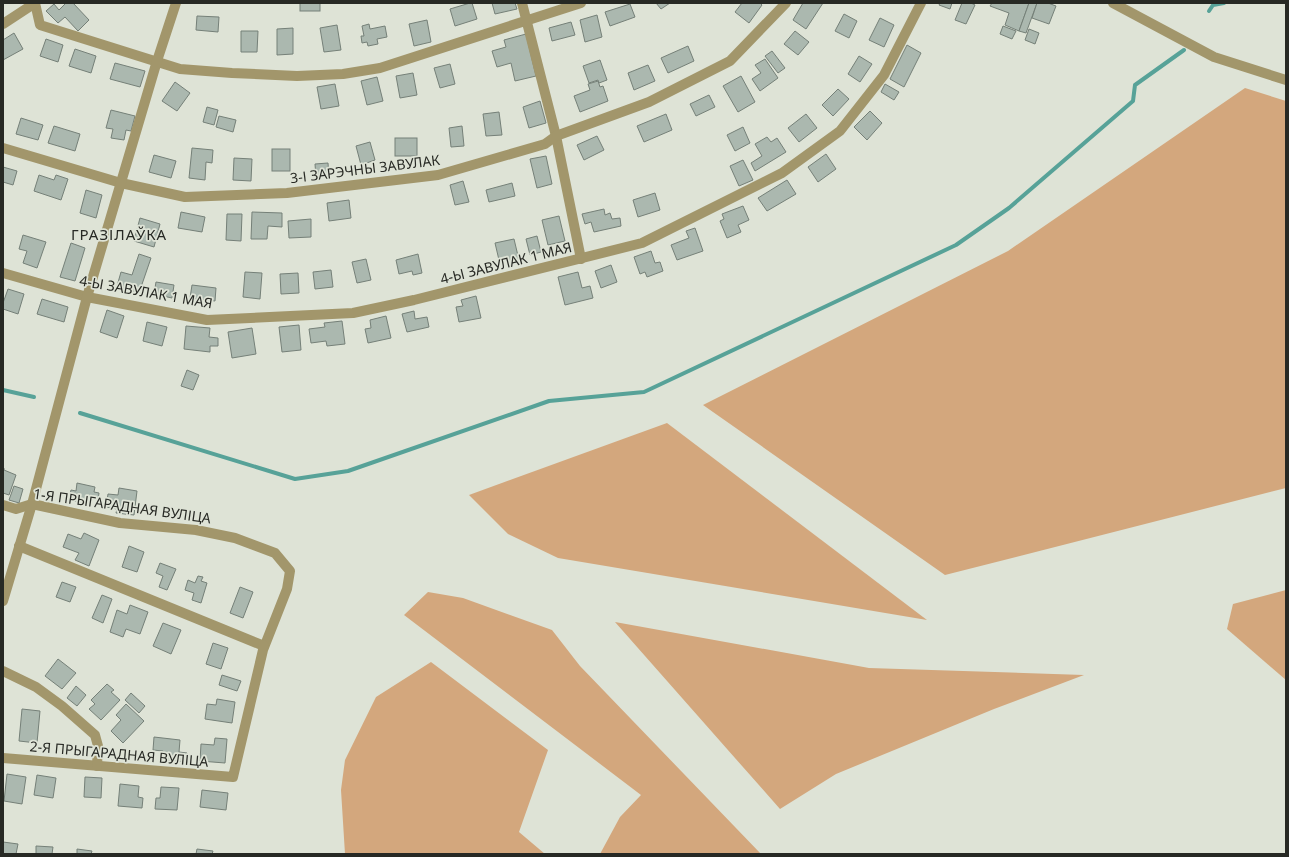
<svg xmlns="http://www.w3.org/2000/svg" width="1289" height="857" viewBox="0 0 1289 857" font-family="'Noto Sans',sans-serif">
  <rect width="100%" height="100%" fill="#dee3d6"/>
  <g fill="#d3a77d">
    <path d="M1245,88L1286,101V488L945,575L703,405L1008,251Z"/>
    <path d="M667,423L927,620L558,558L508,534L469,495Z"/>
    <path d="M1286,590V680L1227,629L1233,604Z"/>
    <path d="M428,592L463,598L552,630L580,666L761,854H600L620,817L641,795L404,615Z"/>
    <path d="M615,622L869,668L1084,675L994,709L836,774L780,809Z"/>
    <path d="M431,662L548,750L519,832L545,854H345L341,790L345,760L376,697Z"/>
  </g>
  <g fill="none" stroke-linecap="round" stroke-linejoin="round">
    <g stroke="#57a298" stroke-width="4">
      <path d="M1209,11L1213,5L1224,3"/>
      <path d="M3,390L34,397"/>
      <path d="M80,413L295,479L348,471L549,401L644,392L956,245L1009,208L1133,101L1135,85L1184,50"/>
    </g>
  </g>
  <g fill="#abb8af" stroke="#758078">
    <path d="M66,3H73L89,20L78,31L65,17L58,23L46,11L54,4L59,10Z"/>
    <rect x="300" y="3" width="20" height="8"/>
    <path d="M470,3H472L477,19L455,26L450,9Z"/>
    <path d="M492,3H515L517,9L495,14Z"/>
    <path d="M656,3H670L661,9Z"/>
    <path d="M742,3H760L762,5L749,23L735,12Z"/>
    <path d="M803,3H823L806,29L793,20Z"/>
    <path d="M940,3H952L950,9L939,5Z"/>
    <path d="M962,3H971L975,5L966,24L955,20Z"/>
    <path d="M992,3H1029L1019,31L1005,25L1009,13L990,6Z"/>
    <path d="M1029,3H1037L1026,33L1019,31Z"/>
    <path d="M1037,3H1048L1056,6L1049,24L1032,18Z"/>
    <path d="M630,4L635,17L610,26L605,12Z"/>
    <path d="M844,14L857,21L849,38L835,31Z"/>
    <path d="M597,15L602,37L585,42L580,20Z"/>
    <path d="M197,16L219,17L218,32L196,30Z"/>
    <path d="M880,18L894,25L884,47L869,40Z"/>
    <path d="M427,20L431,42L414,46L409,24Z"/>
    <path d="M571,22L575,35L552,41L549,28Z"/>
    <path d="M369,24L370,29L385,26L387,37L377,39L378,44L368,46L367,42L362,43L361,36H364L362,26Z"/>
    <path d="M337,25L341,50L324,52L320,28Z"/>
    <path d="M1003,26L1016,31L1012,39L1000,34Z"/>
    <path d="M293,28V54L277,55V29Z"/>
    <path d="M1029,29L1039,33L1035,44L1025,40Z"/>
    <path d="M241,31H258L257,52H241Z"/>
    <path d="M795,31L809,42L798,55L784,44Z"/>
    <path d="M14,33L23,49L3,60V40Z"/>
    <path d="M526,34L536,76L515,81L511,63L497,67L492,51L506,47L504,40Z"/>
    <path d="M46,39L63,45L58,62L40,56Z"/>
    <path d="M907,45L921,53L904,87L890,79Z"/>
    <path d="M688,46L694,61L668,73L661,58Z"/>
    <path d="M75,49L96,56L91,73L69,66Z"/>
    <path d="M772,51L785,68L778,73L765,56Z"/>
    <path d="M859,56L872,64L860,82L848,74Z"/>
    <path d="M765,59L778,78L760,91L752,79L761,73L755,65Z"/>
    <path d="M600,60L607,80L599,83L598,80L589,83L583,66Z"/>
    <path d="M115,63L145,71L140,87L110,79Z"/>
    <path d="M450,64L455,84L440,88L434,68Z"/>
    <path d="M648,65L655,81L634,90L628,73Z"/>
    <path d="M413,73L417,95L400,98L396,76Z"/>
    <path d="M741,76L755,102L738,112L723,86Z"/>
    <path d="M377,77L383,101L367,105L361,81Z"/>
    <path d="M598,81L600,87L603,86L608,101L580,112L574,96L590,90L588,84Z"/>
    <path d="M175,82L190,93L177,111L162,101Z"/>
    <path d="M335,84L339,106L321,109L317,87Z"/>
    <path d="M885,84L899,92L894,100L881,92Z"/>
    <path d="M838,89L849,99L833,116L822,105Z"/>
    <path d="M709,95L715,107L696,116L690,104Z"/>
    <path d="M540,101L546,123L529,128L523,107Z"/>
    <path d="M207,107L218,110L214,125L203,122Z"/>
    <path d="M111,110L135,116L131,131L126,130L124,140L111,138L113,129L106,128Z"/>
    <path d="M870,111L882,123L867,140L854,127Z"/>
    <path d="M499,112L502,135L486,136L483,114Z"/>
    <path d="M666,114L672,130L644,142L637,126Z"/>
    <path d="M806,114L817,128L799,142L788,128Z"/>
    <path d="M219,116L236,120L233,132L216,127Z"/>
    <path d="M21,118L43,125L38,140L16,134Z"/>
    <path d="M54,126L80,134L75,151L48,143Z"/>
    <path d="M462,126L464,146L451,147L449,128Z"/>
    <path d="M743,127L750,143L735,151L727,135Z"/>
    <path d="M597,136L604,150L584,160L577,145Z"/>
    <path d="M767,137L771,142L777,138L786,152L755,171L751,163L762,156L755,144Z"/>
    <rect x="395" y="138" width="22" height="18"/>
    <path d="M370,142L375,160L361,165L356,146Z"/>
    <path d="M192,148L213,150L212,163L206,162L205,180L189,178Z"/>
    <rect x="272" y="149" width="18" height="22"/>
    <path d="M826,154L836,169L818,182L808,167Z"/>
    <path d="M154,155L176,161L171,178L149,172Z"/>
    <path d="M546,156L552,184L537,188L530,159Z"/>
    <path d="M234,158L252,159L251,181L233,180Z"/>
    <path d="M743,160L753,180L739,186L730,166Z"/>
    <path d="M328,163L329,177L316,178L315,164Z"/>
    <path d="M3,167L17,171L13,185L3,182Z"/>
    <path d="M39,175L54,180L56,175L68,179L61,200L34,191Z"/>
    <path d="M787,180L796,194L767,211L758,198Z"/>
    <path d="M463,181L469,202L455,205L450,185Z"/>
    <path d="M512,183L515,196L489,202L486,190Z"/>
    <path d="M86,190L102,195L96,218L80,213Z"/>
    <path d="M655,193L660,210L638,217L633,200Z"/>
    <path d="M349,200L351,218L329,221L327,203Z"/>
    <path d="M743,206L749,220L738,225L741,232L727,238L720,221L724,219L722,214Z"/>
    <path d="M604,209L605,215L610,213L612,219L620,218L621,226L594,232L591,222L585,224L582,214Z"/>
    <path d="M181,212L205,217L202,232L178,228Z"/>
    <path d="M252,212L282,213V227L268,226L267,239H251Z"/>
    <path d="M227,214H242L241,241L226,240Z"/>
    <path d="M559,216L565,241L548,245L542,220Z"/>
    <path d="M140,218L160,224L154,247L134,241Z"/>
    <path d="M311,219V237L289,238L288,221Z"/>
    <path d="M695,228L703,251L677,260L671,245L689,238L686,231Z"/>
    <path d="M23,235L46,242L37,268L23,263L27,251L19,249Z"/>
    <path d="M537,236L541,252L530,255L526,239Z"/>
    <path d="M514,239L519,260L508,263L507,258L499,260L495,243Z"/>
    <path d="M71,243L85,248L75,281L60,277Z"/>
    <path d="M651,251L655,263L660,262L663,271L647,277L645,272L640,274L634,257Z"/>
    <path d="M139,254L151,258L139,293L117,286L121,272L132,275Z"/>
    <path d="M418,254L422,273L413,275L412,271L399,274L396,260Z"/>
    <path d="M366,259L371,280L357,283L352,262Z"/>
    <path d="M611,265L617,282L601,288L595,271Z"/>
    <path d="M331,270L333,287L315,289L313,272Z"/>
    <path d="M245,272L262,273L260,299L243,297Z"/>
    <path d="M578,272L582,288L590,286L593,298L565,305L558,277Z"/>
    <path d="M298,273L299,293L281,294L280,274Z"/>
    <path d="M156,282L174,285L172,298L154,294Z"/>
    <path d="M192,285L216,288L215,301L190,298Z"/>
    <path d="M8,289L24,294L18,314L3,309V303Z"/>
    <path d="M476,296L481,318L459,322L456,307L463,306L461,300Z"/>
    <path d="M42,299L68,307L64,322L37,314Z"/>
    <path d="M107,310L124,316L117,338L100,332Z"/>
    <path d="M414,311L415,319L427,317L429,327L407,332L402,314Z"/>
    <path d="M386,316L391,338L368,343L365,329L371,328L370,320Z"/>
    <path d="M342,321L345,344L327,346L326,341L311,343L309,329L325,327L324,323Z"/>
    <path d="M147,322L167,327L162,346L143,341Z"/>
    <path d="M299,325L301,350L282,352L279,327Z"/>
    <path d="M186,326L210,328L209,337L218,338V346H210V352L184,349Z"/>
    <path d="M252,328L256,354L232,358L228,332Z"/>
    <path d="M187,370L199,375L193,390L181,386Z"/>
    <path d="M3,467L4,468V470L16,475L9,495L3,493Z"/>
    <path d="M77,483L95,487L94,492L99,493L98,500L92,499L91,504L69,500L71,490L76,491Z"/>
    <path d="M14,486L23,489L19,503L9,500Z"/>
    <path d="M119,488L137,491L134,515L116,513L117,509L106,507L108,494L118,495Z"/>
    <path d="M84,533L99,540L89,566L75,560L79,553L63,547L68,534L81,539Z"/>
    <path d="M129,546L144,552L137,572L122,567Z"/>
    <path d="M160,563L176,569L167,590L159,587L163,576L156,573Z"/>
    <path d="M198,576L203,577L201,581L207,583L201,603L192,600L194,593L185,590L188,580L195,583Z"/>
    <path d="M62,582L76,587L70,602L56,597Z"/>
    <path d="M240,587L253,592L243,618L230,613Z"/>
    <path d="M102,595L112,599L103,623L92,618Z"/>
    <path d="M130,605L148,612L140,634L126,629L123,637L110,632L117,610L127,614Z"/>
    <path d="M163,623L181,630L171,654L153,646Z"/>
    <path d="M213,643L228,648L221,669L206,664Z"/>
    <path d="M58,659L76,673L62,689L45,676Z"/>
    <path d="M222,675L241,681L237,691L219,685Z"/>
    <path d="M107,684L114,690L111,692L120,700L101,720L89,709L95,704L91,700Z"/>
    <path d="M76,686L86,695L77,706L67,698Z"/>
    <path d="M131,693L145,706L139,713L125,700Z"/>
    <path d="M217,699L235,702L232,723L205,719L207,704L216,705Z"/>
    <path d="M126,704L144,721L123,743L111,731L121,720L116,715Z"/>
    <path d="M22,709L40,711L37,743L19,741Z"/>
    <path d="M154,737L180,740L179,752L187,753V762L162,760L163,751L153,750Z"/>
    <path d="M215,738L227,739L225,763L200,761L201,744L214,745Z"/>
    <path d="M7,774L26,777L22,804L4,801Z"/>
    <path d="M37,775L56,778L53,798L34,795Z"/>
    <path d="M85,777L102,778L101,798L84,797Z"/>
    <path d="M120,784L139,786L138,797L143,798L142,808L118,806Z"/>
    <path d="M161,787L179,788L177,810L155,809L156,798H160Z"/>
    <path d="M202,790L228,793L226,810L200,807Z"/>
    <path d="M3,842L18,844L16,854H3Z"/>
    <path d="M36,846L53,847L52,854H36Z"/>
    <path d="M77,849L92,851L91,854H77Z"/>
    <path d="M197,849L213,851L212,854H196Z"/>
  </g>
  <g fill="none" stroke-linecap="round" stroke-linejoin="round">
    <g stroke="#a2966b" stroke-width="10">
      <path d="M35,3L40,25L180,69L232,73L297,76L343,74L380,68L581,3"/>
      <path d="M522,3L556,136L581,259"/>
      <path d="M1113,3L1214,57L1286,80"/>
      <path d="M3,24L35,3"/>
      <path d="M3,148L121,183L185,197L287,193L438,175L545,144L556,136L649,102L730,61L786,3"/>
      <path d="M3,273L87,297L207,320L353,313L414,300L642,243L782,173L840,131L884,75L921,3"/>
      <path d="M3,505L16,509L32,504L120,523L196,530L235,538L275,553L290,571L287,589L263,650L233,777L3,758"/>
      <path d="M19,546L264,646"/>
      <path d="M3,671L36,687L62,706L95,735L98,746L97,766"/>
    </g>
    <path stroke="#a2966b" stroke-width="10" d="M3,601L32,504L87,297L157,61L176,3"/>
  </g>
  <g text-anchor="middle" stroke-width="3.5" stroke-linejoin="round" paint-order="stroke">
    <g font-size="14" fill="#272924" stroke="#dee3d6">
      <text transform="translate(365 169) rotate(-7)" y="5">3-І ЗАРЭЧНЫ ЗАВУЛАК</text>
      <text transform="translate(506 263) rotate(-14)" y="5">4-Ы ЗАВУЛАК 1 МАЯ</text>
      <text transform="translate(146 292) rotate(10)" y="5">4-Ы ЗАВУЛАК 1 МАЯ</text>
      <text transform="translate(122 506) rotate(8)" y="5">1-Я ПРЫГАРАДНАЯ ВУЛІЦА</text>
      <text transform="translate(119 754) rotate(5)" y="5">2-Я ПРЫГАРАДНАЯ ВУЛІЦА</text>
    </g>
    <g font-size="15" letter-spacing="1" fill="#272924" stroke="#dee3d6">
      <text x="119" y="240">ГРАЗІЛАЎКА</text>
    </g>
  </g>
  <rect width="1289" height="857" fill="none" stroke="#272924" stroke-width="8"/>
</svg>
